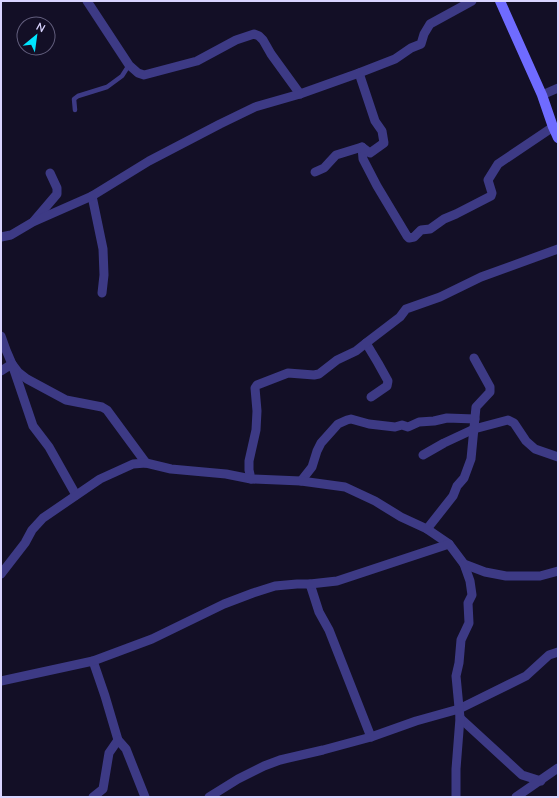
<svg xmlns="http://www.w3.org/2000/svg" width="559" height="798" viewBox="0 0 559 798" font-family="Mulish,sans-serif">
  <rect width="100%" height="100%" fill="#130f26"/>
  <g fill="none" stroke-linecap="round" stroke-linejoin="round">
    <path stroke="#3d3a85" stroke-width="4.5" d="M75,110L74,99L78,96L107,87L122,76L129,65"/>
    <g stroke="#3d3a85" stroke-width="9">
      <path d="M87,1L129,65L138,73L144,75L197,61L236,40L254,34L259,36L263,40L271,54L300,94"/>
      <path d="M542,95L558,88"/>
      <path d="M362,147L363,159L377,186L407,236L409,238L414,237L421,230L430,229L444,219L456,214L491,196L492,193L488,180L498,164L553,127"/>
      <path d="M315,172L324,168L336,155L362,147L370,153L384,143L382,131L375,121L359,73"/>
      <path d="M92,196L103,249L104,275L102,293"/>
      <path d="M34,221L57,194V188L50,173"/>
      <path d="M1,237L11,235L33,222L92,196L149,161L220,124L255,107L300,94L359,73L395,59L411,48L421,44L424,34L430,24L472,1"/>
      <path d="M1,336L6,350L12,364L18,372L27,379L66,400L102,407L107,410L146,463"/>
      <path d="M366,343L378,363L388,381L387,386L371,397"/>
      <path d="M1,371L12,364L33,426L49,447L76,495"/>
      <path d="M423,455L444,443L474,429L508,420L514,423L526,441L535,449L558,457"/>
      <path d="M251,479L249,470V461L256,430L257,411L255,388L257,385L288,373L314,375L319,374L337,360L356,351L366,343L400,317L406,309L440,297L481,277L558,249"/>
      <path d="M301,481L312,467L317,451L321,443L338,424L347,420L351,419L369,424L395,427L402,425L408,427L419,422L434,421L447,418L475,419"/>
      <path d="M427,529L453,496L457,486L464,478L471,459L476,407L490,392V387L474,358"/>
      <path d="M1,574L25,543L32,530L43,518L100,479L133,464L146,463L171,469L226,474L251,479L301,481L345,487L375,501L401,517L427,529L449,544L464,564L485,572L506,576H540L558,571"/>
      <path d="M310,584L319,612L329,630L371,737"/>
      <path d="M93,661L105,696L118,740L126,749L145,797"/>
      <path d="M1,681L93,661L152,639L224,604L253,593L275,586L297,584H310L337,581L449,544"/>
      <path d="M460,718L522,775L541,781"/>
      <path d="M93,797L103,789L109,753L118,740"/>
      <path d="M209,797L238,779L264,766L280,760L323,750L371,737L416,721L459,709L526,676L549,655L558,652"/>
      <path d="M456,797V769L460,718L456,676L459,663L461,640L469,623L468,603L472,595L470,581L464,564"/>
      <path d="M516,797L558,768"/>
    </g>
    <path stroke="#6f6bff" stroke-width="10" d="M500,1L542,95L553,127L558,138"/>
  </g>
  <rect width="559" height="798" fill="none" stroke="#d9d4ff" stroke-width="4"/>
  <g transform="translate(36 36) rotate(29)"><circle r="19" fill="#130f26" stroke="#625e7d"/>
  <path d="M0-3L7 15L0 10L-7 15Z" fill="#00e5ff"/>
  <text y="-6" font-size="11" font-weight="bold" text-anchor="middle" fill="#d9d4ff">N</text>
  </g>
</svg>
